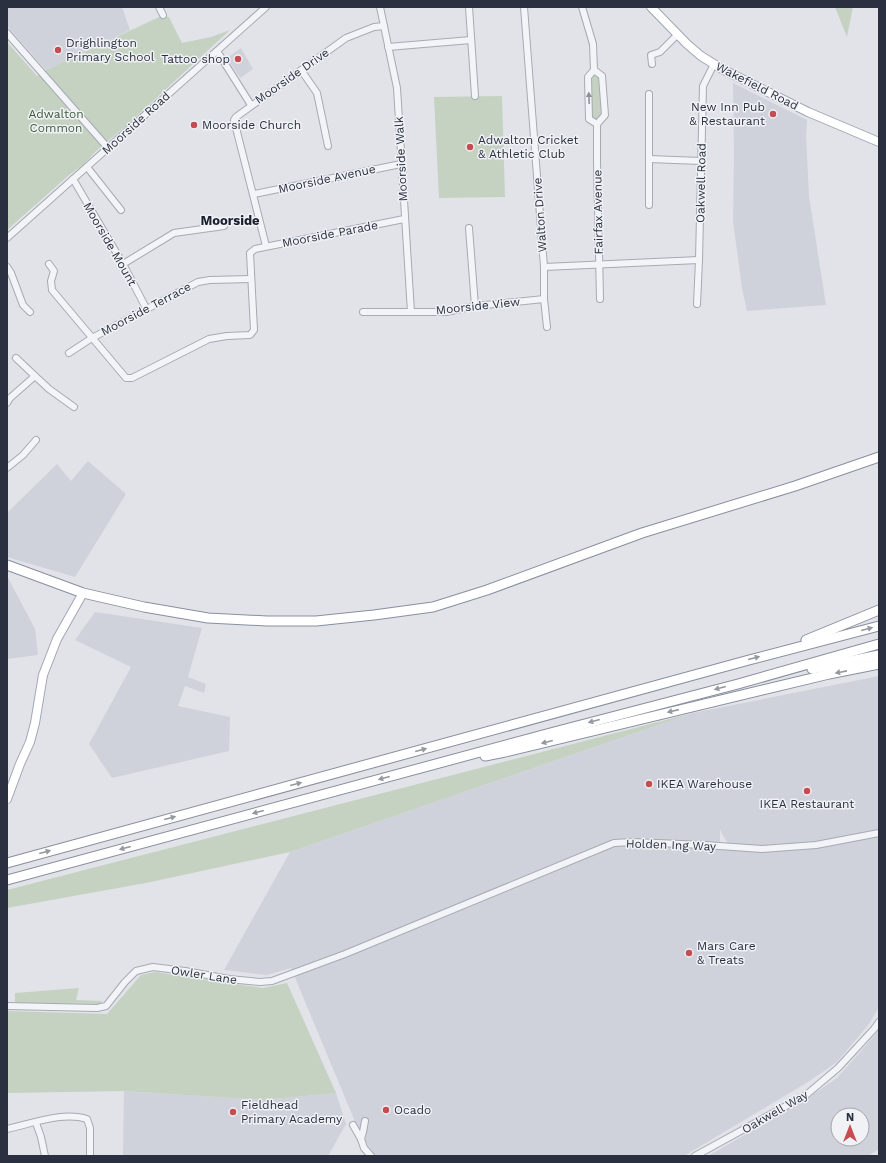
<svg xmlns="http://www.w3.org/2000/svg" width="886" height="1163" viewBox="0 0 886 1163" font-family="'Work Sans',sans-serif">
  <rect width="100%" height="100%" fill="#e1e3e9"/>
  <g fill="#cfd2da" fill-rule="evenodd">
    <path d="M7,7H122L130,30L46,70L7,26Z"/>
    <path d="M241,48L253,69L240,78L227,58Z"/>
    <path d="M733,83L807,120L806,136L809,196L826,305L747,311L742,288L733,221L734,153Z"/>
    <path d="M88,461L126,494L75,577L7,557V513L57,464L71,481Z"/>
    <path d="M7,576L35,629L38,655L7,659Z"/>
    <path d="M95,612L202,628L188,677L206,684L204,693L185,686L178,706L230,717L229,751L112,778L89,744L131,667L75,640Z"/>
    <path d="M879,676V1007L869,1024L837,1062L808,1082L684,1156H376L367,1144L356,1124L291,968L267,975L224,970L290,852L693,713ZM720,829L722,834L728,843L762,846L818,841L770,848L720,845Z"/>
    <path d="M879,1029V1149L868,1156H708L805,1100L837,1078L874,1036ZM838,1115H862V1139H838Z"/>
    <path d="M124,1091L263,1100L336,1093L346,1124L328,1156H123Z"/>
  </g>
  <g fill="#c5d2c2">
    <path d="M835,7H853L847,37Z"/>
    <path d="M159,17H169L182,43L211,37L230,30L127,125L96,151L84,164L69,175L7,230V42L37,76L46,70Z"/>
    <path d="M594,70L602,76L605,115L597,124L589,119L588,77Z"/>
    <path d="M502,96L505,197L439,198L434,97Z"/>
    <path d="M693,713L290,852L146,883L7,908V890Z"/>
    <path d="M155,972L263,988L287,983L336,1093L263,1100L124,1091L7,1093V1011L107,1014L141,975Z"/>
    <path d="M79,988L76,1000L102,1001L100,1004L15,1003V993Z"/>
  </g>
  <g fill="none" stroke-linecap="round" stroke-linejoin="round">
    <defs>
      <g id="minor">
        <path d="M159,7L163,15"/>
        <path d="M380,7L397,88L411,312"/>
        <path d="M469,7L475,96"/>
        <path d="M524,7L544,267V299L547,327"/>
        <path d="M582,7L593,44L594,70L588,77L589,119L597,124"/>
        <path d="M7,33L108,148"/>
        <path d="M388,47L471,40"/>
        <path d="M217,51L251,105"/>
        <path d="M652,64L651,55L660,52L678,34"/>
        <path d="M301,70L317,93L328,146"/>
        <path d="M594,70L602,76L605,115L597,124V162L600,299"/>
        <path d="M649,94V205"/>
        <path d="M649,159L701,161"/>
        <path d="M87,167L121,210"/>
        <path d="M73,179L123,264L146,308"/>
        <path d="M254,194L401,164"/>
        <path d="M469,228L475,306"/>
        <path d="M7,238L266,7"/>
        <path d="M266,246L234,120L236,117L346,38L374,27L384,26"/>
        <path d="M49,264L54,271L51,281L52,290L126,378H132L209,339L227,336L250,335L254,330L250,253L255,249L404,219"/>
        <path d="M123,264L174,233L224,226"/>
        <path d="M7,267L11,273L23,305L30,312"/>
        <path d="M544,267L699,260"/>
        <path d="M697,304L699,260L703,86L714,64"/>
        <path d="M363,312H446L475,306L544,299"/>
        <path d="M69,353L92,338L198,282L210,280L251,279"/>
        <path d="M16,358L35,376"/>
        <path d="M7,403L10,398L35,376L49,389L74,407"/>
        <path d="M7,468L23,455L36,440"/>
        <path d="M7,1006L97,1008L106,1006L125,982L136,971L153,967L185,971L229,979L260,982L272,981L345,954L614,843L632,842L705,845L762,849L816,845L879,833"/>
        <path d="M36,1123L41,1137L45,1156"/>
        <path d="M353,1125L361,1139L364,1148L371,1156"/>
        <path d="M7,1129C31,1124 63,1111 87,1119L90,1128V1156"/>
        <path d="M361,1139L363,1132L365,1121"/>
        <path d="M695,1156L806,1095L838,1068L874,1029L879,1022"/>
      </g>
      <g id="major">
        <path d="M651,7L687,44L701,56L722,69L808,112L879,142"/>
        <path d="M7,799L20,764L30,742L35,723L43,675L57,639L83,593"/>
      </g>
      <g id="highway">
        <path d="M7,565L83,593L144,607L208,618L267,621H316L374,615L433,607L487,590L642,533L795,486L879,457"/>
        <path d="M806,640L879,610"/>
        <path d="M812,669L879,655"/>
        <path d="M485,756L505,752L829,674L879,664"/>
        <path d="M7,863L749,660L879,626"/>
        <path d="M7,880L554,732L738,684L879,644"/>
      </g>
    </defs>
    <use href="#minor" stroke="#a6aab3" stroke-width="8"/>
    <use href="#major" stroke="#a0a6b4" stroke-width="10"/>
    <use href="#highway" stroke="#898f9f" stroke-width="11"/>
    <use href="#minor" stroke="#f3f4f7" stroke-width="6"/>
    <use href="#major" stroke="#fff" stroke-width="8"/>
    <use href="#highway" stroke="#fff" stroke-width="9"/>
  </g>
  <defs><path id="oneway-solid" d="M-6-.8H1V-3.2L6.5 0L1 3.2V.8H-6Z"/></defs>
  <use fill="#8e929b" href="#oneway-solid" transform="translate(589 98) rotate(-92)"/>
  <g fill="#94989f">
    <use href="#oneway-solid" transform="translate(867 629) rotate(-15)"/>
    <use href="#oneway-solid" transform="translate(754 658) rotate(-15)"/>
    <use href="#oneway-solid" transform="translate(841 672) rotate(169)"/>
    <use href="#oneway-solid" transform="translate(720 688) rotate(165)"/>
    <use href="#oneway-solid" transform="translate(673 711) rotate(167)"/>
    <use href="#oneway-solid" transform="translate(594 721) rotate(165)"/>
    <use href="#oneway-solid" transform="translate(547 742) rotate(166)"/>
    <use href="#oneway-solid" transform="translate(421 750) rotate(-15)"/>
    <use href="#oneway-solid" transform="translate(384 778) rotate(165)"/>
    <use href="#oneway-solid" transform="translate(296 784) rotate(-15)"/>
    <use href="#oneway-solid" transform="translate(258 812) rotate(165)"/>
    <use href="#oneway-solid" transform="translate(170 818) rotate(-15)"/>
    <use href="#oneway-solid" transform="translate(125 848) rotate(165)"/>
    <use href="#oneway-solid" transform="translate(45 852) rotate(-15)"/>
  </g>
  <g fill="#c74c52" stroke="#f0f2f6" stroke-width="1.5">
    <circle cx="58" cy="50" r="4"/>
    <circle cx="238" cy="59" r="4"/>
    <circle cx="773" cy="114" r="4"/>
    <circle cx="194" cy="125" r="4"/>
    <circle cx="470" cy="147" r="4"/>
    <circle cx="649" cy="784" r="4"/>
    <circle cx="807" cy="791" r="4"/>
    <circle cx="689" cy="953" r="4"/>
    <circle cx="386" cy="1110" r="4"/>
    <circle cx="233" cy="1112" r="4"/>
  </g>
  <g text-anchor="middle" stroke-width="3" stroke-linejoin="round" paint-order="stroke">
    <g font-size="12" fill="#2a303f" stroke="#f0f2f6" text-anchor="start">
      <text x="66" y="47">Drighlington<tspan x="66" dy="14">Primary School</tspan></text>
      <text x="230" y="63" text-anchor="end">Tattoo shop</text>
      <text x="765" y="111" text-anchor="end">New Inn Pub<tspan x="765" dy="14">&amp; Restaurant</tspan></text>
      <text x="202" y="129">Moorside Church</text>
      <text x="478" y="144">Adwalton Cricket<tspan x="478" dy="14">&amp; Athletic Club</tspan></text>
      <text x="657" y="788">IKEA Warehouse</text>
      <text x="807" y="808" text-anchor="middle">IKEA Restaurant</text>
      <text x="697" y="950">Mars Care<tspan x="697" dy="14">&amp; Treats</tspan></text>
      <text x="241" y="1109">Fieldhead<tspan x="241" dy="14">Primary Academy</tspan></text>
      <text x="394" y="1114">Ocado</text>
    </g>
    <g font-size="12" fill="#2a303f" stroke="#f0f2f6">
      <text transform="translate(292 76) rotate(-35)" y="4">Moorside Drive</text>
      <text transform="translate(757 86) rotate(27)" y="4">Wakefield Road</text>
      <text transform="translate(136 123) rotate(-42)" y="4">Moorside Road</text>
      <text transform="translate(401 159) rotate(-93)" y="4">Moorside Walk</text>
      <text transform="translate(327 179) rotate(-12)" y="4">Moorside Avenue</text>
      <text transform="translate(701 183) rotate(-89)" y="4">Oakwell Road</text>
      <text transform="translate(598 212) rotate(-91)" y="4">Fairfax Avenue</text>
      <text transform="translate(540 215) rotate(-94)" y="4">Walton Drive</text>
      <text transform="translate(330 234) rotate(-11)" y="4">Moorside Parade</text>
      <text transform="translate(110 244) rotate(60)" y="4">Moorside Mount</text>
      <text transform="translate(478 306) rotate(-6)" y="4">Moorside View</text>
      <text transform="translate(146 309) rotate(-28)" y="4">Moorside Terrace</text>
      <text transform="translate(671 845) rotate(2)" y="4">Holden Ing Way</text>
      <text transform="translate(204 975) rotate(9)" y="4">Owler Lane</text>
      <text transform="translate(775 1112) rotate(-30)" y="4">Oakwell Way</text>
    </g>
    <g font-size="12" fill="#3b5a38" stroke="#f0f2f6">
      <text x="56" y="118">Adwalton<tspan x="56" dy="14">Common</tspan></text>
    </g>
    <g font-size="13" font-weight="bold" fill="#1c2130" stroke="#f0f2f6">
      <text x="230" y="225">Moorside</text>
    </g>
  </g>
  <rect width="886" height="1163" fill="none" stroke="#2a303f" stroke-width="16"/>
  <g transform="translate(850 1127)"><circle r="19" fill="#f0f2f6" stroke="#a1a4ad"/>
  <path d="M0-3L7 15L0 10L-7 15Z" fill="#c74c52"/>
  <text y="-6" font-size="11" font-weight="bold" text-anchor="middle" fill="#2a303f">N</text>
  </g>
</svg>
